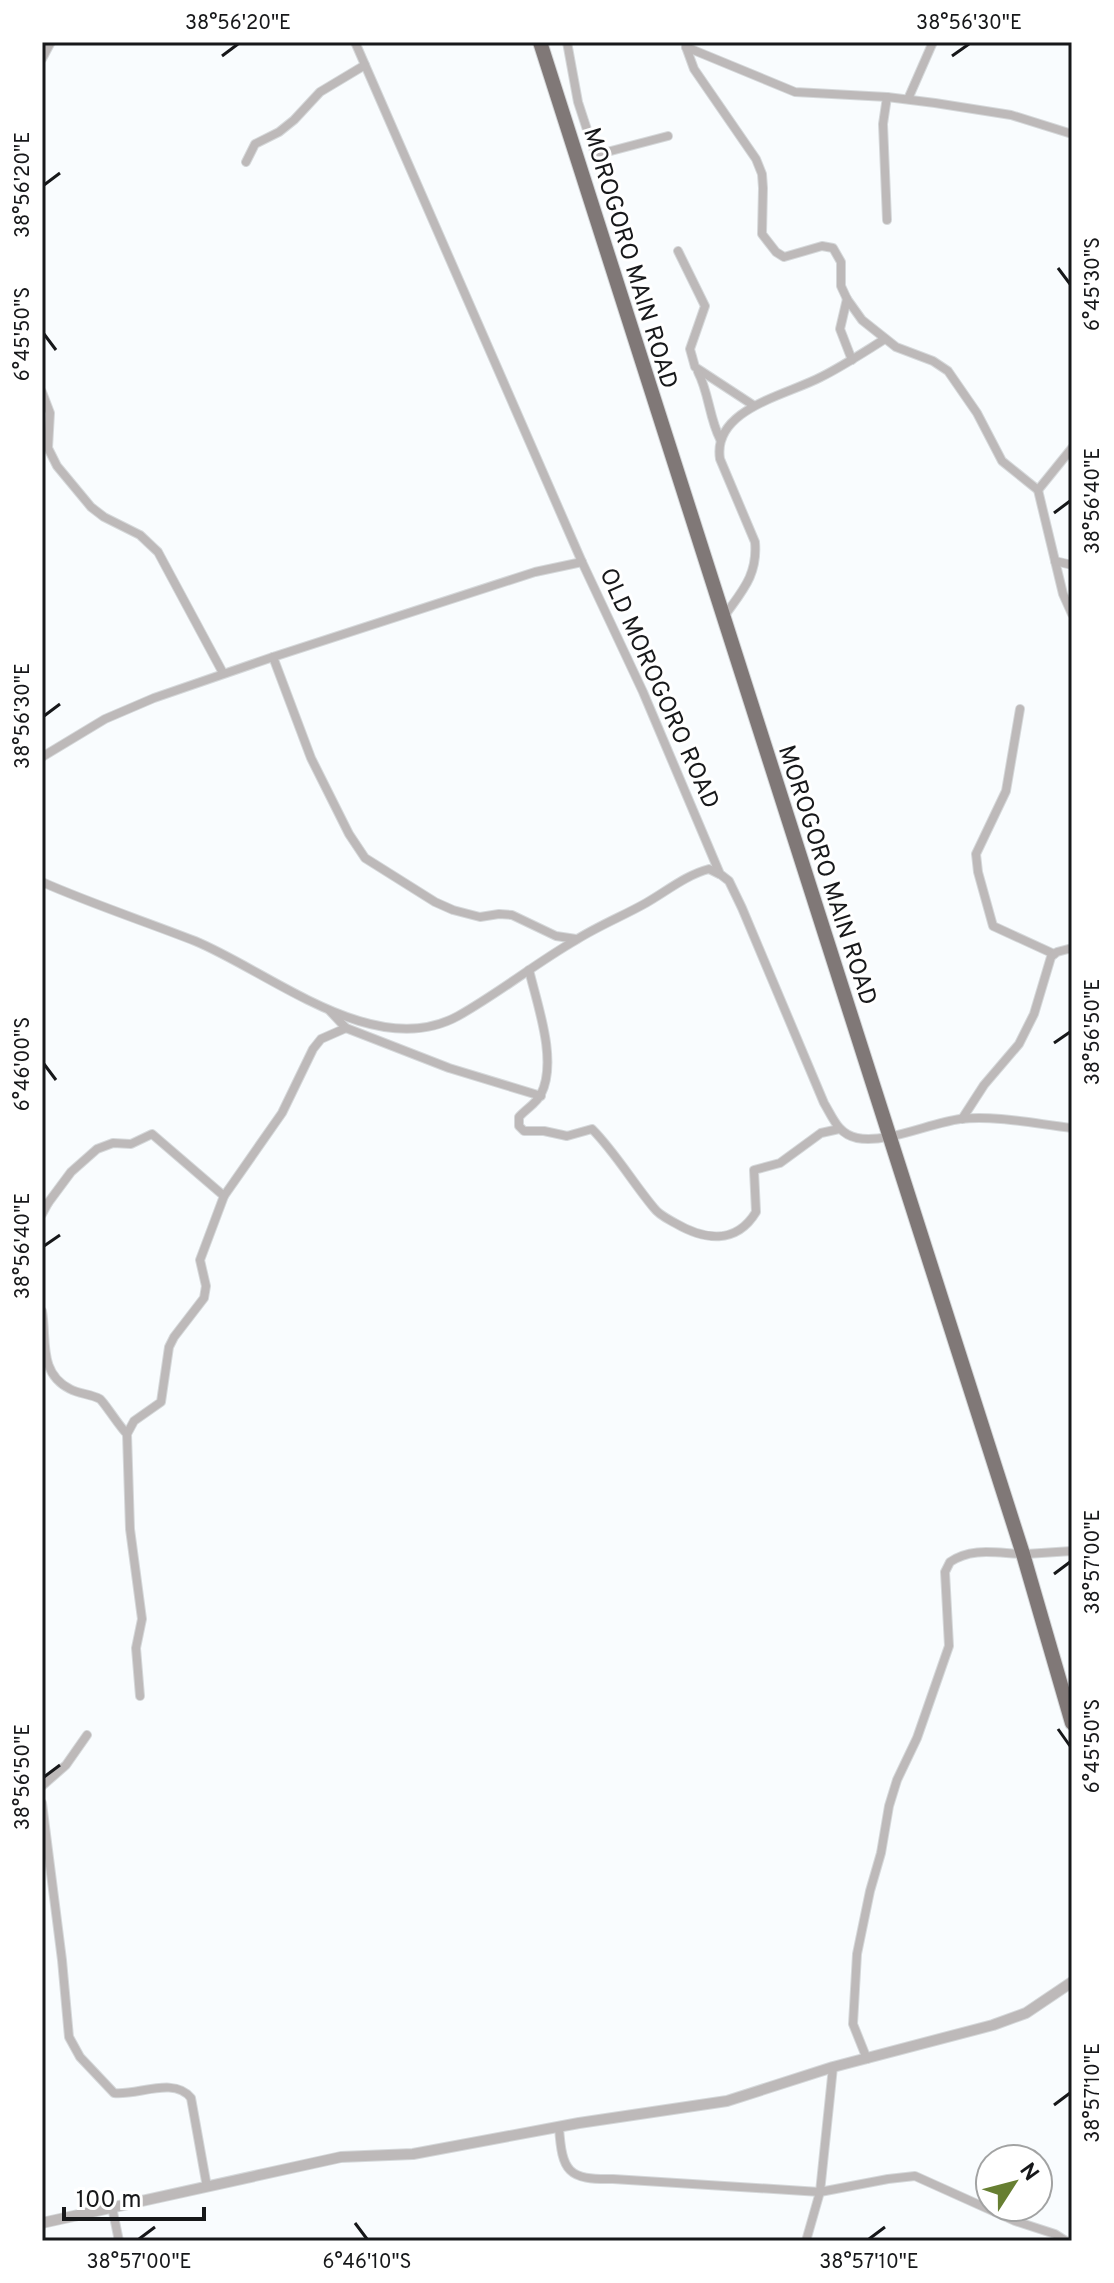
<svg xmlns="http://www.w3.org/2000/svg" width="1114" height="2283" viewBox="0 0 1114 2283" font-family="Overpass,sans-serif">
  <rect width="100%" height="100%" fill="#f9fcfe"/>
  <g fill="none" stroke-linecap="round" stroke-linejoin="round">
    <defs>
      <g id="minor">
        <path d="M355,42L582,562L643,692L720,874L729,881L742,908L824,1103C833,1118 838,1134 857,1138C886,1144 930,1123 960,1119C996,1115 1036,1124 1072,1128"/>
        <path d="M567,42L578,102L593,148L598,152H607L668,136"/>
        <path d="M686,47L694,69L756,159L762,174L763,188L762,234L776,252L784,257L822,246L833,248L841,262V286L847,299L862,320L896,347L933,361L948,371L977,413L1002,461L1038,490L1063,594L1072,614"/>
        <path d="M686,47L795,92L887,97L935,103L1011,115L1072,134"/>
        <path d="M42,59L51,42"/>
        <path d="M887,97L883,124L887,220"/>
        <path d="M908,99L933,42"/>
        <path d="M246,162L255,144L279,132L294,120L320,92L365,65"/>
        <path d="M678,251L705,306L690,349L695,367L753,405"/>
        <path d="M847,299L840,329L852,360"/>
        <path d="M698,372C709,393 709,417 720,439"/>
        <path d="M42,392L50,413L48,448L57,466L91,507L104,517L140,535L158,552L223,673"/>
        <path d="M1038,490L1072,448"/>
        <path d="M1055,561L1072,565"/>
        <path d="M723,618C741,592 758,576 755,542L720,459C712,409 787,395 821,377C843,366 864,352 885,339"/>
        <path d="M273,657L311,758L349,834L365,858L435,902L453,910L480,917L499,914L512,915L556,936L576,939"/>
        <path d="M1020,709L1006,791L976,854L978,872L993,926L1054,954"/>
        <path d="M42,757L105,719L154,698L273,657L535,572L582,562"/>
        <path d="M42,882C92,904 144,921 195,941C270,972 375,1062 458,1016C499,993 536,963 576,940C598,926 623,916 646,903C667,891 686,875 709,869L719,874"/>
        <path d="M529,970C537,1004 558,1061 541,1094C537,1103 526,1109 519,1117V1126L524,1131H544L567,1136L592,1129C615,1152 633,1183 654,1208C659,1215 668,1219 675,1223C704,1240 736,1245 756,1212L754,1170L780,1163L821,1133L839,1129"/>
        <path d="M330,1011L346,1028L449,1068L541,1096"/>
        <path d="M962,1119L984,1085L1019,1044L1034,1014L1051,957L1057,952L1072,948"/>
        <path d="M42,1204L48,1203L71,1172L97,1149L113,1143L131,1144L152,1134L224,1196"/>
        <path d="M42,1214L48,1203"/>
        <path d="M42,1311C47,1339 38,1373 70,1389C79,1394 91,1394 100,1399C104,1402 119,1426 127,1434"/>
        <path d="M140,1696L136,1648L142,1619L130,1529L127,1434L134,1421L161,1402L169,1347L174,1337L204,1298L206,1286L200,1260L224,1196L282,1113L313,1049L321,1039L346,1028"/>
        <path d="M42,1786L66,1765L87,1735"/>
        <path d="M42,1803L62,1960L69,2037L80,2057L114,2093C137,2096 174,2076 191,2098L207,2187"/>
        <path d="M867,2059L853,2024L857,1954L870,1891L881,1853L889,1806L897,1780L917,1738L949,1646L945,1572L950,1562C973,1546 1000,1554 1026,1554C1041,1553 1057,1552 1072,1551"/>
        <path d="M559,2127C562,2172 568,2180 613,2179L820,2192L888,2179L915,2176L1015,2221L1055,2234L1066,2241"/>
        <path d="M112,2207L119,2241"/>
        <path d="M806,2241L820,2192L833,2067"/>
      </g>
      <path id="tertiary" d="M42,2223L341,2157L413,2154L579,2123L727,2101L833,2067L993,2025L1026,2013L1072,1982"/>
      <path id="trunk" d="M540,42L1023,1554L1072,1723"/>
    </defs>
    <use href="#minor" stroke="#d5d8da" stroke-width="10"/>
    <use href="#tertiary" stroke="#d5d8da" stroke-width="12"/>
    <use href="#trunk" stroke="#d5d8da" stroke-width="16"/>
    <use href="#minor" stroke="#bdb9b9" stroke-width="8"/>
    <use href="#tertiary" stroke="#bdb9b9" stroke-width="10"/>
    <use href="#trunk" stroke="#807877" stroke-width="14"/>
  </g>
  <path fill="none" stroke="#17181a" stroke-width="3" d="M222,56L238,44M952,56L969,44M44,185L60,173M1058,268L1070,284M44,334L56,350M1054,513L1070,501M44,716L60,704M1054,1043L1070,1032M44,1064L56,1080M44,1246L60,1235M1054,1574L1070,1562M1058,1729L1070,1746M44,1777L60,1765M1054,2105L1070,2093M355,2223L367,2239M139,2239L155,2227M869,2239L885,2227"/>
  <g text-anchor="middle" stroke-width="6" stroke-linejoin="round" paint-order="stroke">
    <g font-size="24" fill="#17181a" stroke="#fff">
      <text transform="translate(631 258) rotate(73)" y="8">MOROGORO MAIN ROAD</text>
      <text transform="translate(660 688) rotate(66)" y="8">OLD MOROGORO ROAD</text>
      <text transform="translate(828 875) rotate(72)" y="8">MOROGORO MAIN ROAD</text>
    </g>
  </g>
  <rect width="1114" height="2283" fill="none" stroke="#ffffff" stroke-width="88"/>
  <g transform="translate(1014 2183) rotate(54)"><circle r="38" fill="#ffffff" stroke="#a2a3a3" stroke-width="2"/>
  <path d="M0-6L14 30L0 20L-14 30Z" fill="#677f32"/>
  <text y="-12" font-size="22" font-weight="bold" text-anchor="middle" fill="#17181a">N</text>
  </g>
  <path d="M64 2207v12h140v-12" fill="none" stroke="#17181a" stroke-width="4"/>
  <text x="76" y="2207" font-size="24" fill="#17181a" stroke="#ffffff" stroke-width="6" paint-order="stroke">100 m</text>
  <rect x="44" y="44" width="1026" height="2195" fill="none" stroke="#17181a" stroke-width="3"/>
  <g font-size="20" text-anchor="middle" fill="#17181a">
    <text x="238" y="29">38°56'20"E</text>
    <text x="969" y="29">38°56'30"E</text>
    <text transform="translate(22 185) rotate(-90)" y="7">38°56'20"E</text>
    <text transform="translate(1092 284) rotate(-90)" y="7">6°45'30"S</text>
    <text transform="translate(22 334) rotate(-90)" y="7">6°45'50"S</text>
    <text transform="translate(1092 501) rotate(-90)" y="7">38°56'40"E</text>
    <text transform="translate(22 716) rotate(-90)" y="7">38°56'30"E</text>
    <text transform="translate(1092 1032) rotate(-90)" y="7">38°56'50"E</text>
    <text transform="translate(22 1064) rotate(-90)" y="7">6°46'00"S</text>
    <text transform="translate(22 1246) rotate(-90)" y="7">38°56'40"E</text>
    <text transform="translate(1092 1562) rotate(-90)" y="7">38°57'00"E</text>
    <text transform="translate(1092 1746) rotate(-90)" y="7">6°45'50"S</text>
    <text transform="translate(22 1777) rotate(-90)" y="7">38°56'50"E</text>
    <text transform="translate(1092 2093) rotate(-90)" y="7">38°57'10"E</text>
    <text x="139" y="2268">38°57'00"E</text>
    <text x="367" y="2268">6°46'10"S</text>
    <text x="869" y="2268">38°57'10"E</text>
  </g>
</svg>
